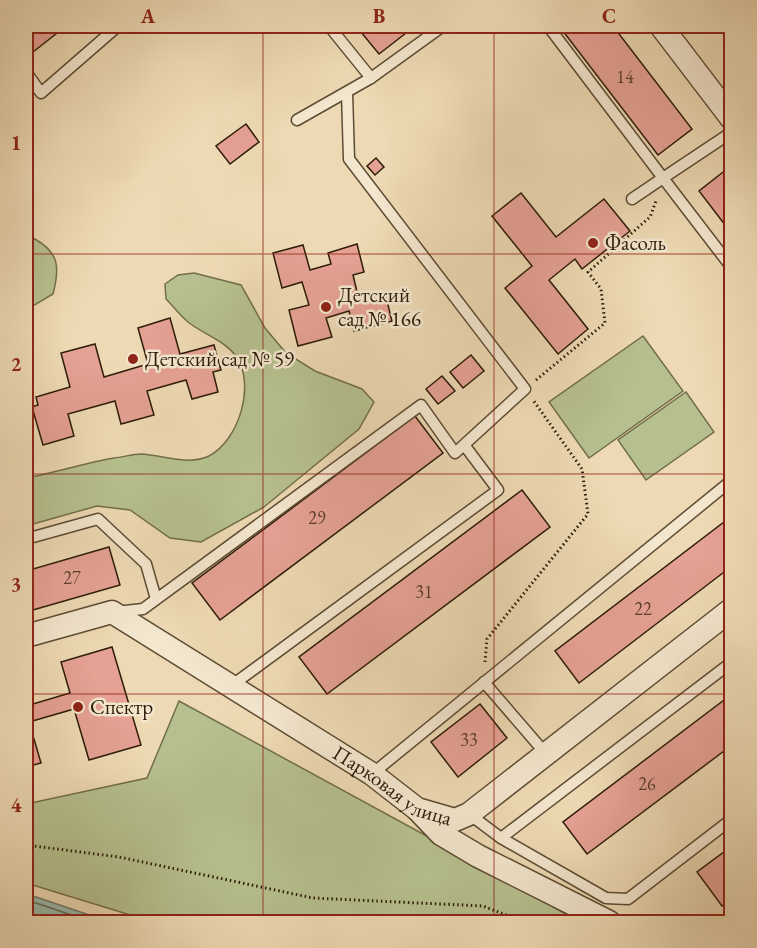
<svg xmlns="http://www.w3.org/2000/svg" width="757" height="948" viewBox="0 0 757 948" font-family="'EB Garamond',serif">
  <rect width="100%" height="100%" fill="#edd9b3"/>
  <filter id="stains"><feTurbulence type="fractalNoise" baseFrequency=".00333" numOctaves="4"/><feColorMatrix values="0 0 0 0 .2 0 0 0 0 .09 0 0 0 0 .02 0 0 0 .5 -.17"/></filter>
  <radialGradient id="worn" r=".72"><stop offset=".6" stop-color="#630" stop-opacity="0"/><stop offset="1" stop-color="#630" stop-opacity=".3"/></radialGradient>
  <g fill="#b6c08e" stroke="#726e4b" stroke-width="1.5">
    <path d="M35,239C59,253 60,267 53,294L26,310V240Z"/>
    <path d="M194,273L241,285L265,328L286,353L315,371L362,389L374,402L359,429L264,507L201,542L170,538L130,510L97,506L26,526V478C55,473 84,463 114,458C123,457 133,454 141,454C163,455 188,466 209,456C239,440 256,385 236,356C224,340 203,334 188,322C180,315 173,306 166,299L165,284L178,275Z"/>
    <path d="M643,336L683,391L589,458L549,402Z"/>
    <path d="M686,392L714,432L646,480L618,440Z"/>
    <path d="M179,701L467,858L580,922H153L26,883V804L147,778Z"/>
  </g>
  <path fill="#99baac" stroke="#6e7b6a" stroke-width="1.5" d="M26,896L36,897L110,922H26Z"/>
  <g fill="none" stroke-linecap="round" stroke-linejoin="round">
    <path stroke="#636b5a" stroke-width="1.5" d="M26,902L36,903L92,922"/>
  </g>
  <g fill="#e5a194" stroke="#2d1c08" stroke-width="1.5">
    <path d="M26,26H66L33,52L26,43Z"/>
    <path d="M356,26H415L379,54Z"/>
    <path d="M559,26H613L692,129L658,155Z"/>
    <path d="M246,124L259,142L230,164L216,146Z"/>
    <path d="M376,158L384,167L375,175L367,166Z"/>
    <path d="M727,169L732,175V234L699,191Z"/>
    <path d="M521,193L556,237L604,199L630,231L582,269L575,259L549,280L588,329L558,354L505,288L532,266L492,216Z"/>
    <path d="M357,244L364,272L353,275L359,300L385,293L392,321L354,331L349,311L326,318L332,337L298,346L289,310L309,305L302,282L282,288L273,253L303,245L310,270L331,264L328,253Z"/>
    <path d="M170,318L180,354L214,345L221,370L213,372L218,392L192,399L186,380L147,391L154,415L121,424L115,401L68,414L74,436L43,445L32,407L38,405L36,397L70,387L61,353L95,344L104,377L148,364L138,328Z"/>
    <path d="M471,355L484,371L463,388L450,372Z"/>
    <path d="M442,376L455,391L438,404L426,389Z"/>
    <path d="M415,416L443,453L220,620L192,583Z"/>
    <path d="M522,490L550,527L327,694L299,657Z"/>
    <path d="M724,522L732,532V566L579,683L555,651Z"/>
    <path d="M109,547L120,585L26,612V571Z"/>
    <path d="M112,647L141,745L89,760L74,709L29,722L41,763L26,767V706L70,693L61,662Z"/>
    <path d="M732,694V745L587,854L563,822Z"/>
    <path d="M480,704L507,738L458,777L431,742Z"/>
    <path d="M732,846V900L722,906L697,872Z"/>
  </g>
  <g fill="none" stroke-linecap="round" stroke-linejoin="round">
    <defs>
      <g id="service">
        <path d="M329,26L371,78"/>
        <path d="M548,26L663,178L632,199"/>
        <path d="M26,72L41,93L118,26"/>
        <path d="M297,120L371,78L443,26"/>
        <path d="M732,132L663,178L732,268"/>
        <path d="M26,539L98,519L146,564L156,599"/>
        <path d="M116,612L143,609L421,405L455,453L525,389L349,159L347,93"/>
        <path d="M484,682L546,754"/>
        <path d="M231,686L498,490L465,446"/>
        <path d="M372,774L732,480"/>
        <path d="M469,814L501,838L732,662"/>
        <path d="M501,838L606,898L628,899L732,819"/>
      </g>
      <g id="minor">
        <path d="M661,26L732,119"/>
        <path id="s1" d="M26,636L112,612L372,774L417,809L455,820L469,814L732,609"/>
        <path d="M418,810L441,834L478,856L609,922"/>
      </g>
    </defs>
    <use href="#service" stroke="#5d4b33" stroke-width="13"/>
    <use href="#minor" stroke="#5d4b33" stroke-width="25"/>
    <g stroke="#2d1c08" stroke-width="3" stroke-dasharray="1.5 3" stroke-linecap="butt">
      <path d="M26,108L28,100"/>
      <path d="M536,380L605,323L601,289L588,272L650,217L656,201"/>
      <path d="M485,662L487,639L588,514L582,469L533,400"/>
      <path d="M26,845L119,857L313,898L483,906L524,922"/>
    </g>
    <use href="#service" stroke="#f3e6ce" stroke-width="10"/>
    <use href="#minor" stroke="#f3e6ce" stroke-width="22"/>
  </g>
  <path fill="none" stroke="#8f2418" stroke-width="1.5" stroke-opacity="0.55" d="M263,26V922M494,26V922M26,254H732M26,474H732M26,694H732"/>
  <g fill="#8f2418" stroke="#f3e6ce" stroke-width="2">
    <circle cx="593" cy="243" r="6"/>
    <circle cx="326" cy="307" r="6"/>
    <circle cx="133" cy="359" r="6"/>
    <circle cx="78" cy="707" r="6"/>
  </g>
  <g text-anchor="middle" stroke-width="5" stroke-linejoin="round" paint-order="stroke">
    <g font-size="18" fill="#5b3d2b">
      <text x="625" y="83">14</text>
      <text x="317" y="524">29</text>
      <text x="72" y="584">27</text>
      <text x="424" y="598">31</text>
      <text x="643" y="615">22</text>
      <text x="469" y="746">33</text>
      <text x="647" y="790">26</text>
    </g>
    <g font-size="21" fill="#2d1c08" stroke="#f3e6ce" text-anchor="start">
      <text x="605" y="250">Фасоль</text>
      <text x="338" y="302">Детский<tspan x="338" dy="24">сад № 166</tspan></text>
      <text x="145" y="366">Детский сад № 59</text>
      <text x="90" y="714">Спектр</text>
    </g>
    <g font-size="21" fill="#2d1c08" stroke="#f3e6ce">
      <text dy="7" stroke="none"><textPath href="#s1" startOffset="420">Парковая улица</textPath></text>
    </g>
  </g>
  <rect width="757" height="948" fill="none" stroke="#edd9b3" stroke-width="66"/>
  <rect x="33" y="33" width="691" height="882" fill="none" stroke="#8f2418" stroke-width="2"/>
  <g font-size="20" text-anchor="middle" font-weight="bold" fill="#8f2418">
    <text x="148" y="23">A</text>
    <text x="379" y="23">B</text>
    <text x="609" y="23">C</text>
    <text x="16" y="150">1</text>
    <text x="16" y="371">2</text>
    <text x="16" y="591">3</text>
    <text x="16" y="812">4</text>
  </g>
  <rect width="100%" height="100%" filter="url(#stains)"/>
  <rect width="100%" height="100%" fill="url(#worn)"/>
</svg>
